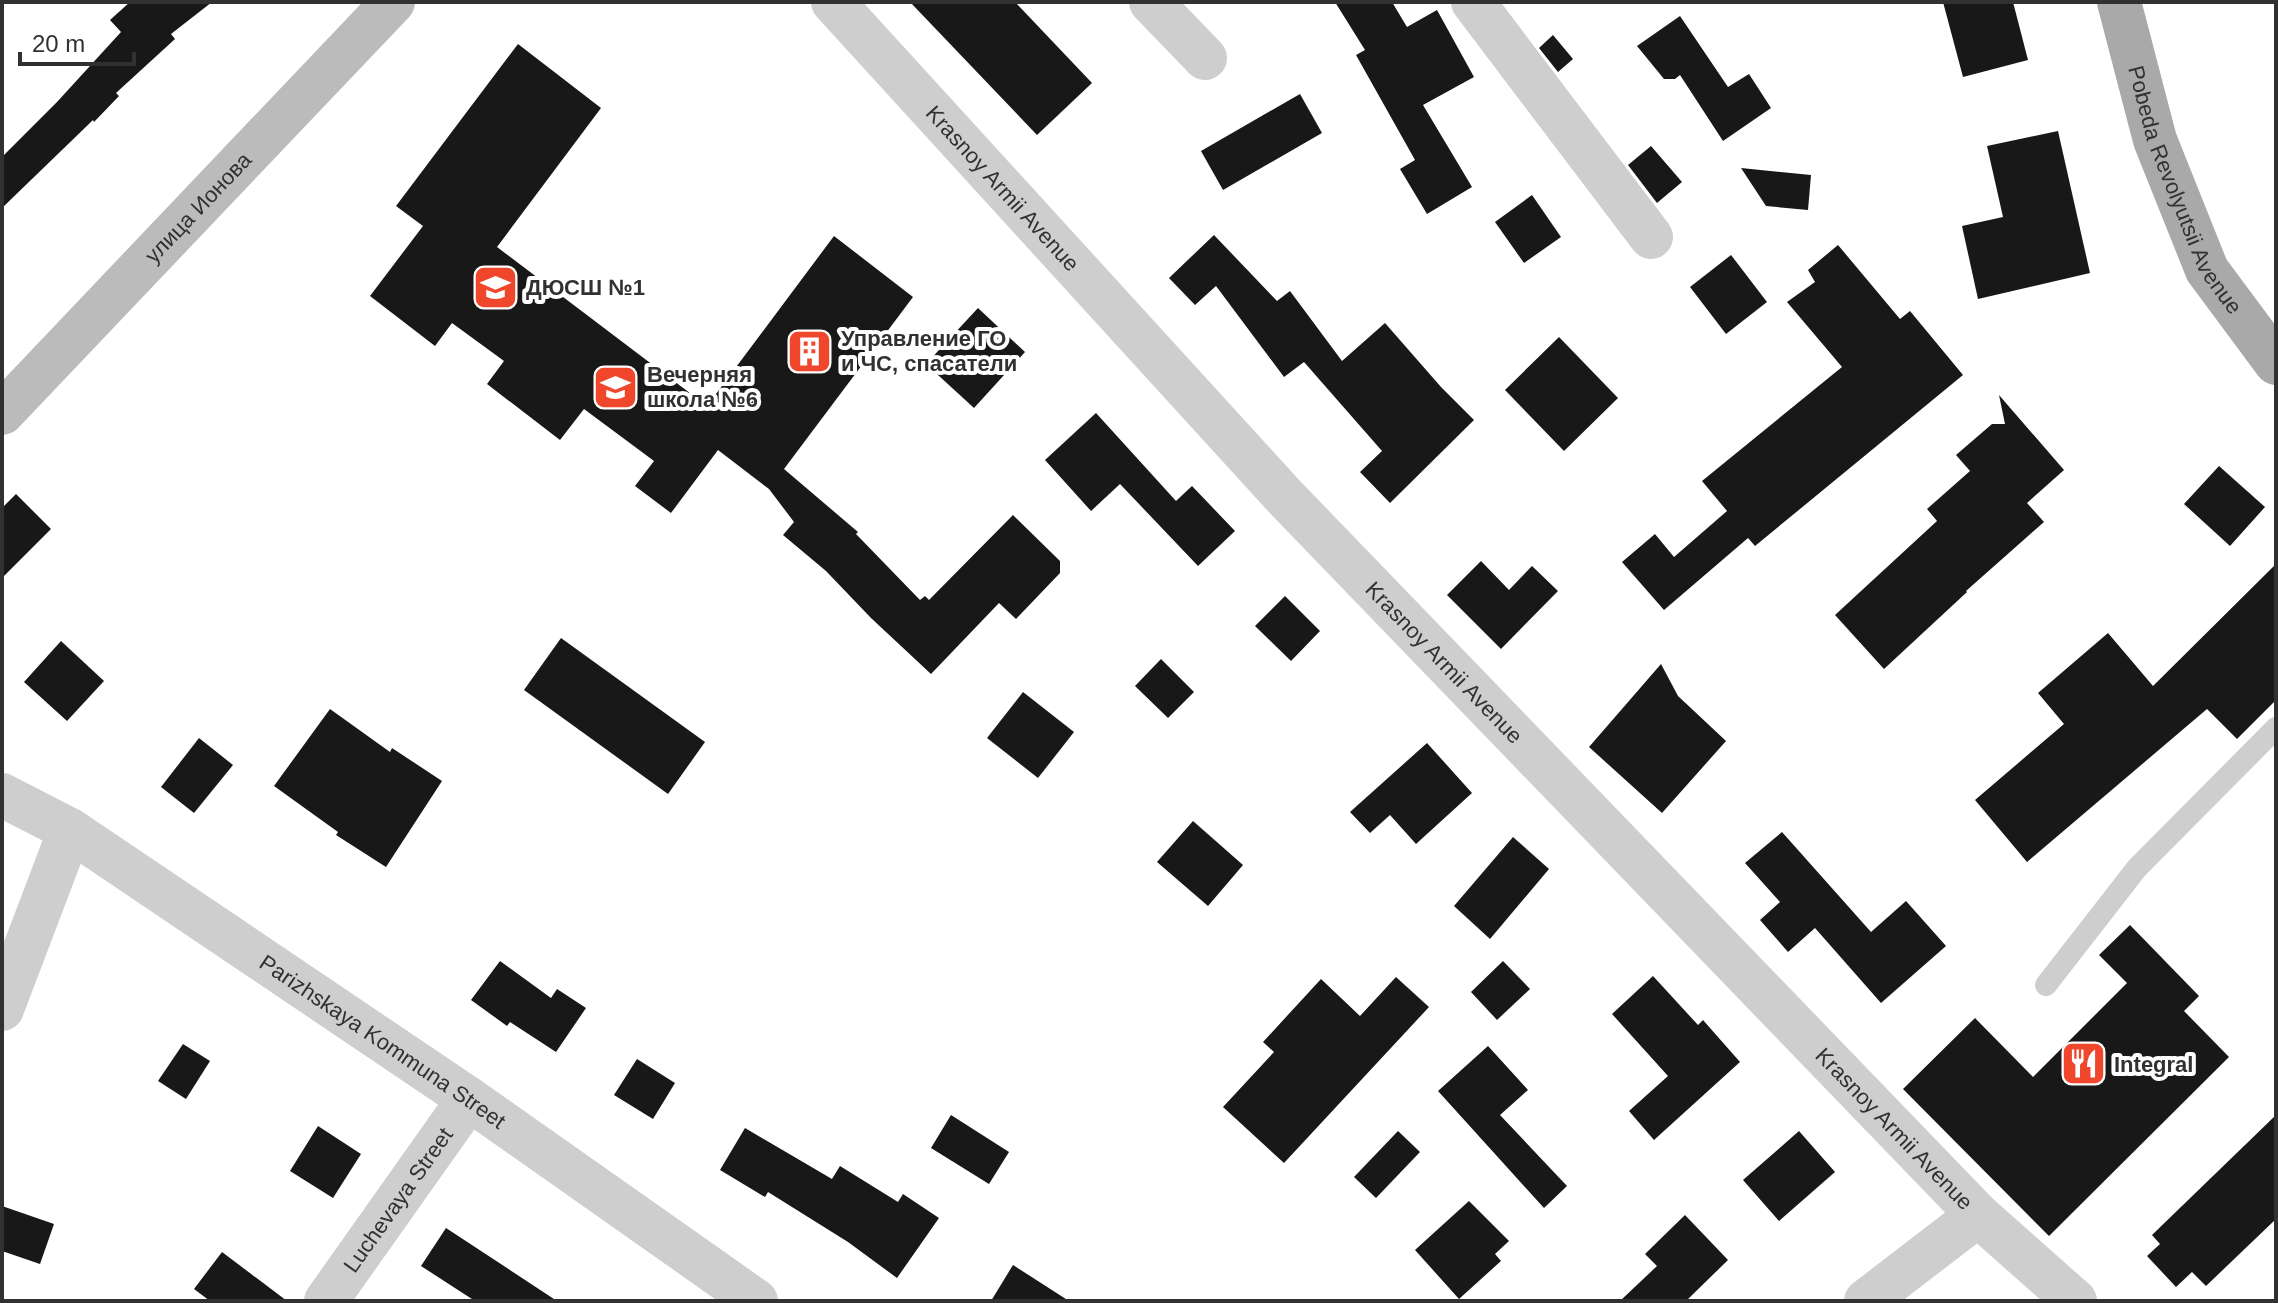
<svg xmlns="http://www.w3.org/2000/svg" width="2278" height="1303" viewBox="0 0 2278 1303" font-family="Helvetica,sans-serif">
  <rect width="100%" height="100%" fill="#fff"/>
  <g fill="#181818">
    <path d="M130,2H212L171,34L175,39L116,93L119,96L94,122L93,120L2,208V157L57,102L121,32L110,20Z"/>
    <path d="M910,2H1015L1092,83L1037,135Z"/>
    <path d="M1335,2H1392L1407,27L1437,10L1474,77L1423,105L1472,187L1427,214L1400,169L1415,160L1356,55L1365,50Z"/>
    <path d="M1943,2H2013L2028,60L1963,77Z"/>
    <path d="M1680,16L1728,87L1749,74L1771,108L1723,141L1680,75L1675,79H1664L1637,46Z"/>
    <path d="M1553,35L1573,59L1558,72L1539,48Z"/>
    <path d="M518,44L601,108L497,247L707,406L834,236L913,297L784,469L858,532L856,534L920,600L925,596L929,600L1013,515L1060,561V573L1016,619L999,603L931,674L871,618L826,571L783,535L794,522L769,489L718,450L671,513L635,486L654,461L584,409L560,440L487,384L504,361L452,323L435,346L370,296L423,226L396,206Z"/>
    <path d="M1300,94L1322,133L1223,190L1201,151Z"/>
    <path d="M2058,131L2090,273L1978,299L1962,226L2003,217L1987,146Z"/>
    <path d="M1651,146L1682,182L1657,203L1628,165Z"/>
    <path d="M1741,168L1811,175L1808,210L1766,206Z"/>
    <path d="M1532,195L1561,237L1524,263L1495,222Z"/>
    <path d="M1214,235L1277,301L1290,291L1342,361L1385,323L1441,387L1474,420L1390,503L1360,472L1382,451L1304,362L1284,377L1216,286L1195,305L1169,278Z"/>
    <path d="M1838,245L1900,319L1910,311L1963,375L1755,546L1748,538L1664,610L1622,562L1655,534L1674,557L1727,511L1702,481L1842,367L1787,302L1815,282L1808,270Z"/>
    <path d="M1731,255L1767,302L1726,334L1690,287Z"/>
    <path d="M978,308L1025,352L974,408L926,364Z"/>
    <path d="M1559,337L1618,398L1564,451L1505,390Z"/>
    <path d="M1999,395L2064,470L2027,503L2044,522L1966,591L1967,592L1884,669L1835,615L1937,521L1927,509L1970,471L1956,455L1992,424H2005Z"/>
    <path d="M1096,413L1176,501L1192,486L1235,531L1198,566L1120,484L1091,511L1045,460Z"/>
    <path d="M2219,466L2265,507L2230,546L2184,504Z"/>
    <path d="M16,494L51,529L2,578V508Z"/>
    <path d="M1481,561L1509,590L1532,566L1558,591L1501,649L1447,595Z"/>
    <path d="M2276,564V700L2237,739L2207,709L2027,862L1975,800L2064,724L2038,693L2108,633L2153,686Z"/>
    <path d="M1285,596L1320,631L1291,661L1255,626Z"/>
    <path d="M561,638L705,742L668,794L524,690Z"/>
    <path d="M61,641L104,681L67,721L24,682Z"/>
    <path d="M1161,659L1194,692L1168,718L1135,686Z"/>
    <path d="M1661,664L1678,696L1726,741L1662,813L1589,747Z"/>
    <path d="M1023,692L1074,732L1038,778L987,738Z"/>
    <path d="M330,709L390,752L392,748L442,781L386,867L336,835L338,832L274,786Z"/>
    <path d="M199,738L233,765L194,813L161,787Z"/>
    <path d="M1427,743L1472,793L1416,844L1390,815L1370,833L1350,812Z"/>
    <path d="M1193,821L1243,865L1208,906L1157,862Z"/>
    <path d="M1782,832L1871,932L1906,901L1946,946L1881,1003L1815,928L1788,952L1760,920L1780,902L1745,863Z"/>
    <path d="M1513,837L1549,869L1490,939L1454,906Z"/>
    <path d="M2130,925L2199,996L2184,1011L2229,1057L2049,1236L1903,1089L1975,1018L2033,1077L2127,983L2099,955Z"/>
    <path d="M500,961L551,998L557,989L586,1008L556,1052L510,1022L507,1026L471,1000Z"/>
    <path d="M1503,961L1530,989L1497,1020L1471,992Z"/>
    <path d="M1653,976L1698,1025L1703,1020L1740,1062L1654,1140L1629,1111L1668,1076L1612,1014Z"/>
    <path d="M1396,977L1429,1007L1284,1163L1223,1107L1274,1052L1263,1042L1321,979L1360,1016Z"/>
    <path d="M183,1044L210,1061L186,1099L158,1081Z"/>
    <path d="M1488,1046L1528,1090L1500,1115L1567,1186L1544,1208L1438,1091Z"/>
    <path d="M637,1059L675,1083L653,1119L614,1095Z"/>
    <path d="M951,1115L1009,1152L989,1184L931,1148Z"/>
    <path d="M2276,1115V1219L2206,1286L2192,1272L2176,1287L2147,1256L2160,1244L2152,1235Z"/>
    <path d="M318,1126L361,1154L333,1198L290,1171Z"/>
    <path d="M745,1128L832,1179L840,1166L898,1202L903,1194L939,1218L897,1278L848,1242L768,1192L765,1197L720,1170Z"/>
    <path d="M1398,1131L1420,1152L1376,1198L1354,1177Z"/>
    <path d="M1799,1131L1835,1172L1779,1221L1743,1180Z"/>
    <path d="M1469,1201L1509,1241L1495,1254L1501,1261L1459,1299L1415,1250Z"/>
    <path d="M2,1206L54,1224L40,1264L2,1251Z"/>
    <path d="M1685,1215L1728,1260L1686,1301H1620L1657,1266L1645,1254Z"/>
    <path d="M446,1228L557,1301H475L421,1266Z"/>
    <path d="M222,1252L287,1301H210L194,1289Z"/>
    <path d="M1013,1265L1069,1301H991Z"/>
  </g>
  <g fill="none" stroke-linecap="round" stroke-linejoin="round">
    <path stroke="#cecece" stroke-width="22" d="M2046,985L2137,868L2276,728"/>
    <g stroke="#cecece" stroke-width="44">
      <path id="s1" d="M833,2L1284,496L1978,1215L2075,1301"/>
      <path d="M1151,2L1205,58"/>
      <path d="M1473,2L1651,237"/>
      <path id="s2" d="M2,795L70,830L469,1099L756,1301"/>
      <path d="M2,1009L70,830"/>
      <path id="s3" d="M326,1301L469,1099"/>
      <path d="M1866,1301L1978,1215"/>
    </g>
    <path stroke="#bbb" stroke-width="44" id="s4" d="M2,413L393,2"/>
    <path stroke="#a9a9a9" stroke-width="44" id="s5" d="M2119,2L2155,140L2207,270L2276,363"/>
  </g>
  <defs>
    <symbol id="school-square" viewBox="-11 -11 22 22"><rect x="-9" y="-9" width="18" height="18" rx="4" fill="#f0462b" stroke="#fff"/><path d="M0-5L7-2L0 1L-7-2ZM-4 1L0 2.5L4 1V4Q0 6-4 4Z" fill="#fff"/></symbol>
    <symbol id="building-square" viewBox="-11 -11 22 22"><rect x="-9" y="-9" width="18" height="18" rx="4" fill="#f0462b" stroke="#fff"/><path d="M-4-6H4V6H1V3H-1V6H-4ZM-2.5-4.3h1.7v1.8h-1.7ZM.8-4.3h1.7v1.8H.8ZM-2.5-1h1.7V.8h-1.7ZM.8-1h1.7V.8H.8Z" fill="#fff"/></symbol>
    <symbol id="restaurant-square" viewBox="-11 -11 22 22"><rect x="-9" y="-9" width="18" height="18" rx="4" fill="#f0462b" stroke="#fff"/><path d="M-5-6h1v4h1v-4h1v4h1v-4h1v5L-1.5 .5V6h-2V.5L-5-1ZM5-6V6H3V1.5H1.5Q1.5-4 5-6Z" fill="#fff"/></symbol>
  </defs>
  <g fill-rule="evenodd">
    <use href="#school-square" x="470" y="262" width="51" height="51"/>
    <use href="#building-square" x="784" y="326" width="51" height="51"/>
    <use href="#school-square" x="590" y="362" width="51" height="51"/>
    <use href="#restaurant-square" x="2058" y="1038" width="51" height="51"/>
  </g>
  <g text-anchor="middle" stroke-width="8" stroke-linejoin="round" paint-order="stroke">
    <g font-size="22" fill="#313131" stroke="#fff">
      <text dy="8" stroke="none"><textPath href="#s1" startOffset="252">Krasnoy Armii Avenue</textPath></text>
      <text dy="8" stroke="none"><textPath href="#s5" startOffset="200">Pobeda Revolyutsii Avenue</textPath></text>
      <text dy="8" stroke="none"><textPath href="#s4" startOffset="284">улица Ионова</textPath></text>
      <text dy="8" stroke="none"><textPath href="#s1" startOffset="900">Krasnoy Armii Avenue</textPath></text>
      <text dy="8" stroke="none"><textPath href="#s2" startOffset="454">Parizhskaya Kommuna Street</textPath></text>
      <text dy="8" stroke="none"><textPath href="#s1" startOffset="1548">Krasnoy Armii Avenue</textPath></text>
      <text dy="8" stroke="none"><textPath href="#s3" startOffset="124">Luchevaya Street</textPath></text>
    </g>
    <g font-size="22" font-weight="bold" fill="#313131" stroke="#fff" text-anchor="start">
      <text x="526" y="295">ДЮСШ №1</text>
      <text x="841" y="346">Управление ГО<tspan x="841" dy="25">и ЧС, спасатели</tspan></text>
      <text x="647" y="382">Вечерняя<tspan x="647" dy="25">школа №6</tspan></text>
      <text x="2114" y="1072">Integral</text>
    </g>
  </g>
  <rect width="2278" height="1303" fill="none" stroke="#313131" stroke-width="8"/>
  <path d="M20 52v12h114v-12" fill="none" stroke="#313131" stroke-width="4"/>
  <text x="32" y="52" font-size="24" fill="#313131" stroke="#ffffff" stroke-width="6" paint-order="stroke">20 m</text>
</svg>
